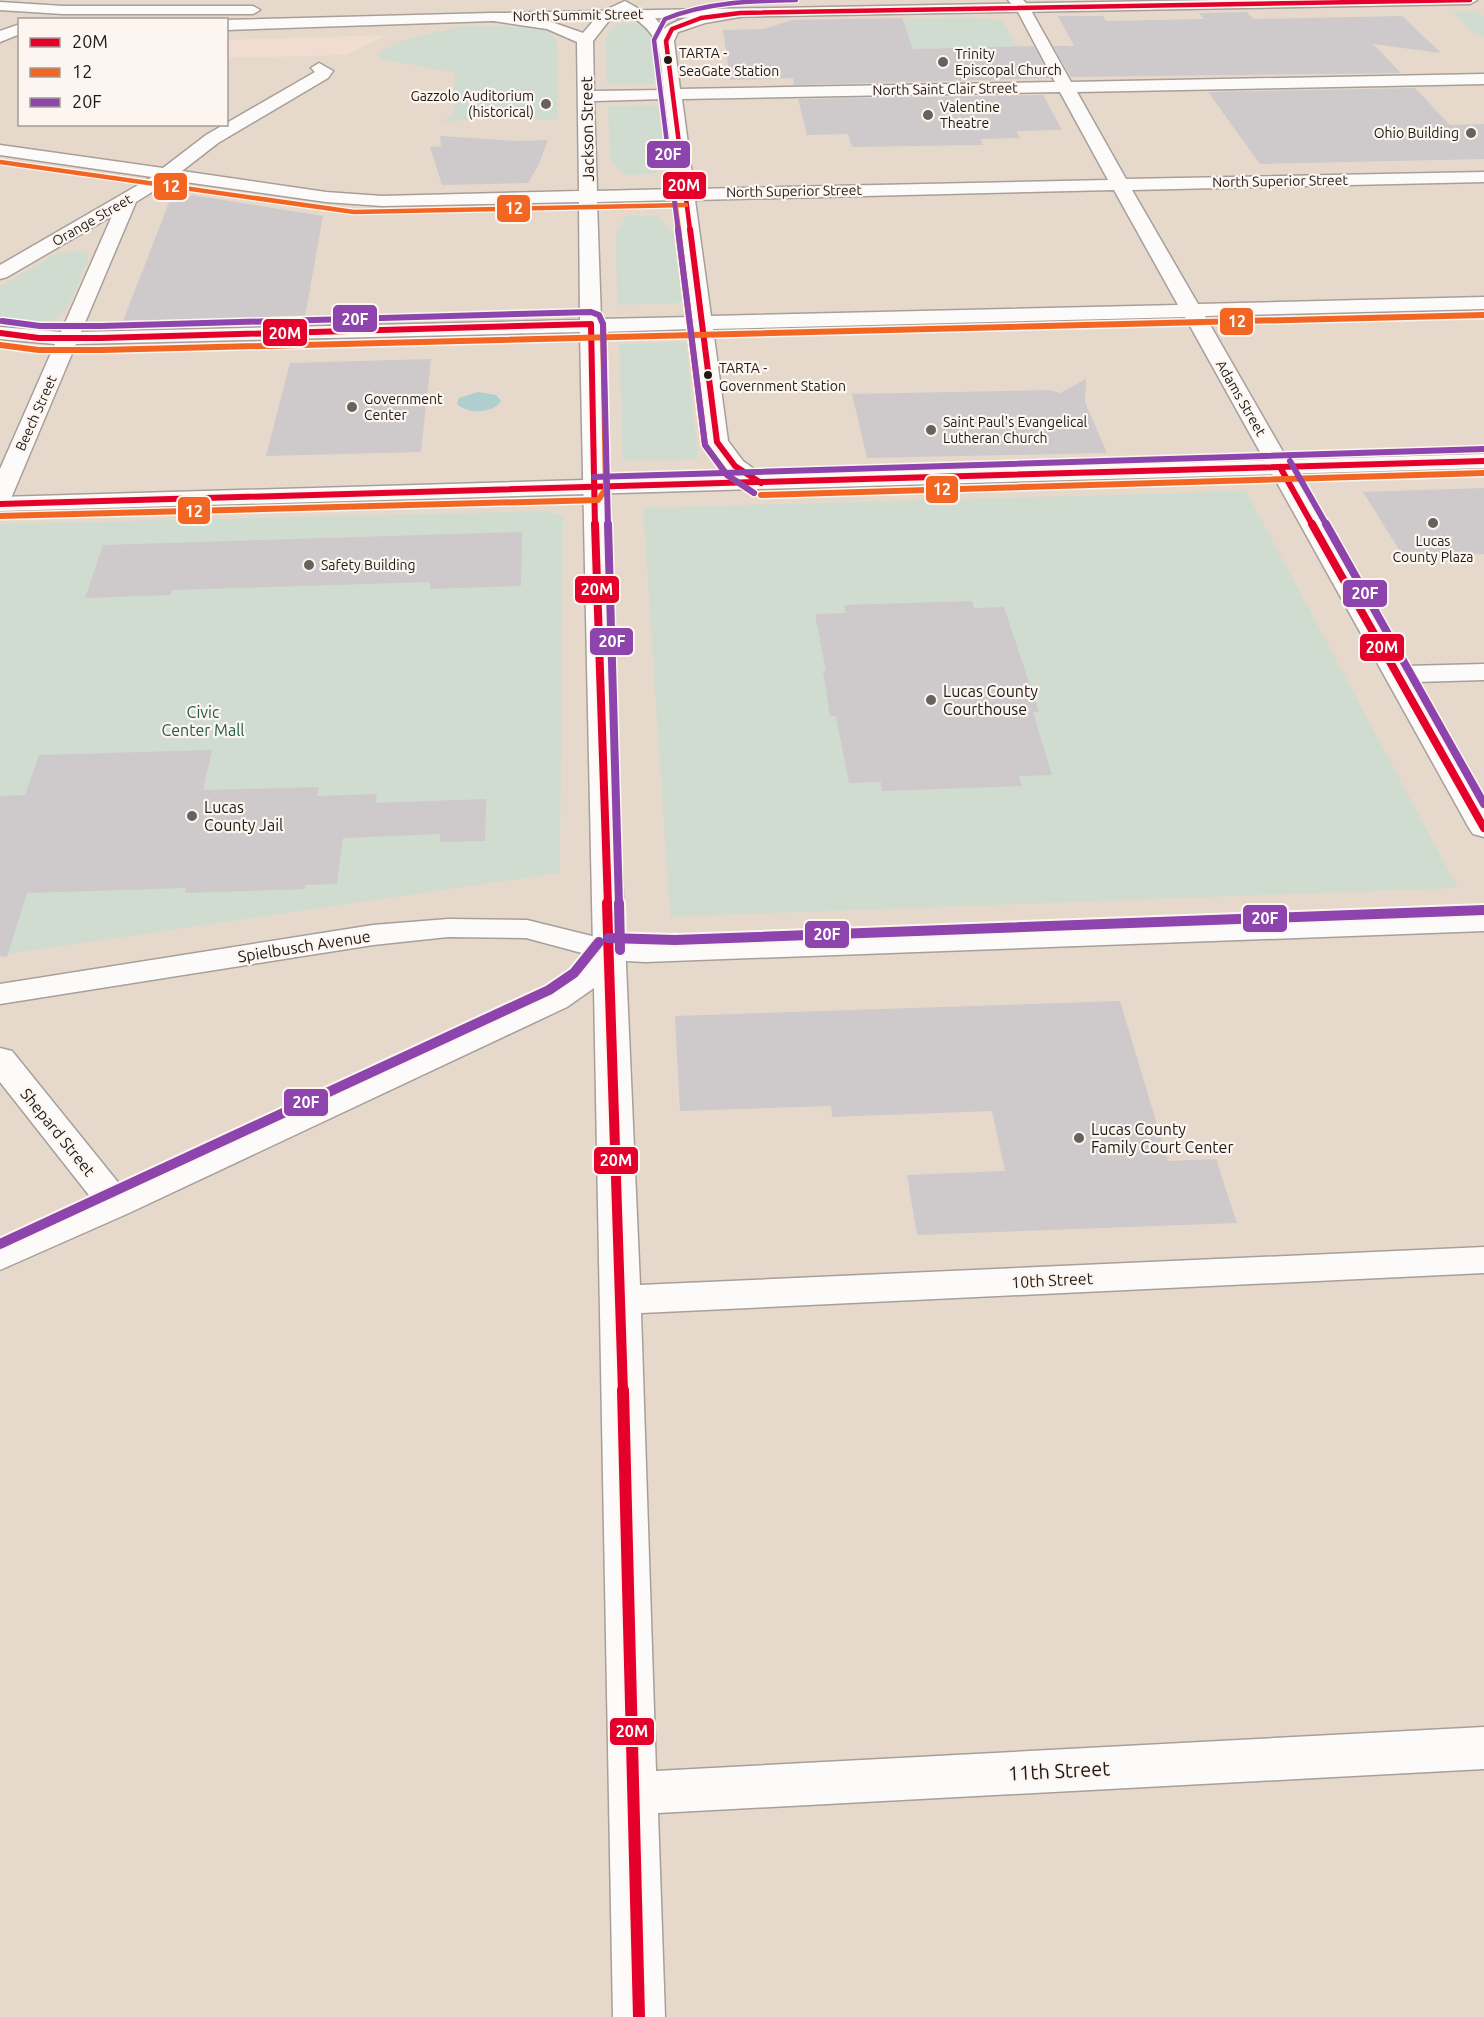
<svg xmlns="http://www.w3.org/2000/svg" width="1484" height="2017" viewBox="0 0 1484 2017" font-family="Ubuntu,sans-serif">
  <rect width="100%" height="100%" fill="#f1e6e0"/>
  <path fill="#e6d9cc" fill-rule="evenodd" d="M0,0H1484V2017H0ZM20,20H226V124H20Z"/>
  <path fill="#f0dcd0" d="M386,35L346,55L227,58V40Z"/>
  <g fill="#d1dcd0">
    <path d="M1473,11L1484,16V37L1475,35L1453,12Z"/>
    <path d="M966,17L1002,20L1017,47L867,50L909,38L902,19Z"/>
    <path d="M616,24C624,24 637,21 644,25C662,34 659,67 660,84L607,85L605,39Z"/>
    <path d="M463,26L528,27L547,30L557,41L558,120L481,119L440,122L453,115L455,73L381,59L377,53L407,39Z"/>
    <path d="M661,105L668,156L660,170L654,174L624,175L610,159L608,106Z"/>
    <path d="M626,216H658L674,234L684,303L617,305L616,234Z"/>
    <path d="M80,251L88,254L89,258C64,313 68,333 0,321V286L56,254Z"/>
    <path d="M686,342L698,459L623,461L619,344Z"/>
    <path d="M1246,491L1458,888L670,917L643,508Z"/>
    <path d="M548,511L563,516L560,873L0,955V524Z"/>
  </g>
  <path fill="#afced0" d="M478,392L496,395L501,401C493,414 467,414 457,404L459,398Z"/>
  <g fill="#cec9ca">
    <path d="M1247,12L1253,19L1402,16L1441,53L1373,44L1401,73L1071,77L1053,46H1074L1058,16H1103L1106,21L1204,19L1199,13Z"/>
    <path d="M902,18L913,49L1034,46L1050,78L794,85L793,78L730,80L723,30L764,29L792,20Z"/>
    <path d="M1415,88L1450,125L1484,124V159L1260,164L1208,92Z"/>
    <path d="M1043,95L1062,130L1016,131L1020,138L980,139L983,145L852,147L848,134L807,135L798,99Z"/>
    <path d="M440,136L517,141L548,140L539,164L528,183L442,185L430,147L441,146Z"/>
    <path d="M192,195L323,216L305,316L123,321L170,200H186Z"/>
    <path d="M431,359L421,452L266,456L290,363Z"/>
    <path d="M1086,379L1085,402L1107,453L867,458L852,394L1049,390L1060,393Z"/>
    <path d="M1484,488V554L1403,556L1363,492Z"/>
    <path d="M522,532L521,586L430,589V582L172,590L170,595L85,598L103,545Z"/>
    <path d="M972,601L974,608L1004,607L1039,712H1033L1052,775L1019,776L1022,786L882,791L881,782L849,783L836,716H830L823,671H826L815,614L846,613L844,605Z"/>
    <path d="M212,750L203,790L319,787L317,796L377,794L375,803L486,799L485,841L440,842V834L343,838L337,884L305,885V889L185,893L186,888L27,893L7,957L0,956V796L25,795L39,755Z"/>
    <path d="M1120,1001L1168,1161L1216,1159L1237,1223L917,1235L907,1175L1005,1171L992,1111L832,1117L831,1106L680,1111L675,1016Z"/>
  </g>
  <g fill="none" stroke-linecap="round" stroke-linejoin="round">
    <defs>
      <path id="minor" d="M1008,0H1023L1028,5L1071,82L1484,74V84L1077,92L1126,179L1484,172V182L1132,190L1198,304L1484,297V309L1205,316L1406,666L1484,664V680L1415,682L1484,802V837L1473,834L1469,828L1185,317L713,329L728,441L743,461L773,483L769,488H753L727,471L706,442L692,329L601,332L606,507L640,1285L1484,1247V1273L641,1313L656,1771L1484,1727V1769L658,1813L665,2017H613L594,988L567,1007L129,1213L0,1270V1241L92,1199L0,1082V1048L12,1051L121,1186L543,993L571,975L593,948L580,332L76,344L12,496L8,501L0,503V469L55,344L0,339V327L61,332L112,216L7,277L0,279V265L152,177L0,155V145L163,168L206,135L315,72L311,68L319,63L333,71L328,78L218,143L182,171L326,192L382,196L579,191L577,42L547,29L487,20L485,17L487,14L540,18L583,33L601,12L625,1L655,18L664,29C675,17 730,6 745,10L747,13L745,16L705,23L678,32L674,41L680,89L1055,82L1017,10ZM624,11C663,36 659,47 664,90L594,91L593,41L611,18ZM1060,92L1108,180L694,189L682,99ZM665,99L676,189L597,191L594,101ZM171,180L326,202L382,206L579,202L580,320L81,332L136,202ZM1114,190L1178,305L711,316L695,200ZM677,200L691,317L601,319L597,202Z"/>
      <g id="major">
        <path d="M1215,0H1477L1470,4L492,21L226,30V20L492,13Z"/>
        <path d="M0,2L63,6H253L260,10L253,14H63L0,10Z"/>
        <path d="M20,24V34L0,42V31Z"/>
        <path d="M1484,454V468L0,511V497Z"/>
        <path d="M1484,913V931L645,962L608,960L526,938L448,937L373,945L0,1004V984L373,925L448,919L527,920L608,940L645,942Z"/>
      </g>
    </defs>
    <use href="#minor" stroke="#a79f9a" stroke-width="3"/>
    <use href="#major" stroke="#a79f9a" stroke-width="3"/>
    <use href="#minor" fill="#fdfbfa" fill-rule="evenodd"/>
    <use href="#major" fill="#fdfbfa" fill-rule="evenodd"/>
    <defs>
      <path id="bus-1-far4" d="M690,230L666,41L672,29L701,18L740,13L1470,0"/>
      <g id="bus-1-far3">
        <path d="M690,229L717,442L735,466L761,483"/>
        <path d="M0,333L39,338H101L591,324L595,526"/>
        <path d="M1280,467L1313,526"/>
        <path d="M0,504L1484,461"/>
      </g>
      <g id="bus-1-far2">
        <path d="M595,524L608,905"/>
        <path d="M1312,524L1484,828"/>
      </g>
      <path id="bus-1-far1" d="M607,903L623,1392"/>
      <path id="bus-1" d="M623,1390L639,2017"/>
      <g id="bus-2-far1">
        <path d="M0,162L354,212L686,205"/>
        <path d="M674,194L679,230"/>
      </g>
      <g id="bus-2">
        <path d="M678,229L705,445L727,475L754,493"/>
        <path d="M0,345L39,350H101L1484,315"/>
        <path d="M761,495L1484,473"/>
        <path d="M0,516L598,500L606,489L603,324"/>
      </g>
      <path id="bus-3-far3" d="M678,230L654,40L665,19C707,2 751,1 796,0"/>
      <g id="bus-3-far2">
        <path d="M678,229L705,445L727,475L754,493"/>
        <path d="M2,321L40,326H101L591,312L599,315L603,324L608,526"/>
        <path d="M1290,461L1327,526"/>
        <path d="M594,477L1484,449"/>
      </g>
      <g id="bus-3-far1">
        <path d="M608,524L619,905"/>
        <path d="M1326,524L1484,804"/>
      </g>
      <g id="bus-3">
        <path d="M619,903L620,950"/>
        <path d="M608,938L675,940L1484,910"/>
        <path d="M0,1244L549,990L574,973L599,942"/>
      </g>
    </defs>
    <use href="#bus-1-far4" stroke="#fdf5f0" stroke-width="7"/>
    <use href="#bus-1-far3" stroke="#fdf5f0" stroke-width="9"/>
    <use href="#bus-1-far2" stroke="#fdf5f0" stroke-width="11"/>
    <use href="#bus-1-far1" stroke="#fdf5f0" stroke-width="14"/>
    <use href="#bus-1" stroke="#fdf5f0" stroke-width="16"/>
    <use href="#bus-2-far1" stroke="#fdf5f0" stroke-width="7"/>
    <use href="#bus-2" stroke="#fdf5f0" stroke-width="9"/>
    <use href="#bus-3-far3" stroke="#fdf5f0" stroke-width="7"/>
    <use href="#bus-3-far2" stroke="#fdf5f0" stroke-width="9"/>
    <use href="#bus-3-far1" stroke="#fdf5f0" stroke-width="11"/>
    <use href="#bus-3" stroke="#fdf5f0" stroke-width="14"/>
    <use href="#bus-1-far4" stroke="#e4002b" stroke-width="4.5"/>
    <use href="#bus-1-far3" stroke="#e4002b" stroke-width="6"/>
    <use href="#bus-1-far2" stroke="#e4002b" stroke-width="8"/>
    <use href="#bus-1-far1" stroke="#e4002b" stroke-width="10"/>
    <use href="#bus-1" stroke="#e4002b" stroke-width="12"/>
    <use href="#bus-2-far1" stroke="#f26522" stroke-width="4.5"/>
    <use href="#bus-2" stroke="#f26522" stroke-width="6"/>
    <use href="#bus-3-far3" stroke="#8e44ad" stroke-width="4.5"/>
    <use href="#bus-3-far2" stroke="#8e44ad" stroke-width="6"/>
    <use href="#bus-3-far1" stroke="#8e44ad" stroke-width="8"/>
    <use href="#bus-3" stroke="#8e44ad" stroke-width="10"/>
  </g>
  <g fill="#201915" stroke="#fdf5f0" stroke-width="2">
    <circle cx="668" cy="60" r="5"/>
    <circle cx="708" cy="375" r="5"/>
  </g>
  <g fill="#69615c" stroke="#fdf5f0" stroke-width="2">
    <circle cx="943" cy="62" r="6"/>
    <circle cx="546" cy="104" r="6"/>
    <circle cx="928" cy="115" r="6"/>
    <circle cx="1471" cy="133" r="6"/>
    <circle cx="352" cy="407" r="6"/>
    <circle cx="931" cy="430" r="6"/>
    <circle cx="1433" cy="523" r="6"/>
    <circle cx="309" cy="565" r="6"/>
    <circle cx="931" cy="700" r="6"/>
    <circle cx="192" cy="816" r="6"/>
    <circle cx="1079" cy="1138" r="6"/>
  </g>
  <g text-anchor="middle" stroke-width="4.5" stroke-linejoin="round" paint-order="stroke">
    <g font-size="14" fill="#201915" stroke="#fdf5f0">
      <text transform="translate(578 15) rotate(-1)" y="5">North Summit Street</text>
      <text transform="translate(945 89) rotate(-1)" y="5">North Saint Clair Street</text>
      <text transform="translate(1280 181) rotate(-1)" y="5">North Superior Street</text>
      <text transform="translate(794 191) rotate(-1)" y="5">North Superior Street</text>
      <text transform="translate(92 220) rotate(-30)" y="5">Orange Street</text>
      <text transform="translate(1241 398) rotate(60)" y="5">Adams Street</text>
      <text transform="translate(36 413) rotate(-66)" y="5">Beech Street</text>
    </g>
    <g font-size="14" fill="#201915" stroke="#fdf5f0" text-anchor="start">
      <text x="679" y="58">TARTA -<tspan x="679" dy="18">SeaGate Station</tspan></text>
      <text x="719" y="373">TARTA -<tspan x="719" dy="18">Government Station</tspan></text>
    </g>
    <g font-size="14" fill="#201915" stroke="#fdf5f0" text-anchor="start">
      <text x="955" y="59">Trinity<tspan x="955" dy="16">Episcopal Church</tspan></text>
      <text x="534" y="101" text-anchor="end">Gazzolo Auditorium<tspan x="534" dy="16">(historical)</tspan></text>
      <text x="940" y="112">Valentine<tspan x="940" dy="16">Theatre</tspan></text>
      <text x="1459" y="138" text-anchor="end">Ohio Building</text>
      <text x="364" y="404">Government<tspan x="364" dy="16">Center</tspan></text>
      <text x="943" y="427">Saint Paul's Evangelical<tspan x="943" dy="16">Lutheran Church</tspan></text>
      <text x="1433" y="546" text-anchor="middle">Lucas<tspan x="1433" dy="16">County Plaza</tspan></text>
      <text x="321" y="570">Safety Building</text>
    </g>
    <g font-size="16" fill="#201915" stroke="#fdf5f0">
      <text transform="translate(587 129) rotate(-91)" y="6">Jackson Street</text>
      <text transform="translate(304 946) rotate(-9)" y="6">Spielbusch Avenue</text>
      <text transform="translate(58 1132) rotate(51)" y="6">Shepard Street</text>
      <text transform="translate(1052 1280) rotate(-3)" y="6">10th Street</text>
    </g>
    <g font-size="16" fill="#201915" stroke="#fdf5f0" text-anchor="start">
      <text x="943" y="697">Lucas County<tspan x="943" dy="18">Courthouse</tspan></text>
      <text x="204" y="813">Lucas<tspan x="204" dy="18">County Jail</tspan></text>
      <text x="1091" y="1135">Lucas County<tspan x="1091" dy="18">Family Court Center</tspan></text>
    </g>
    <g font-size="16" fill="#1d6044" stroke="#fdf5f0">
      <text x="203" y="718">Civic<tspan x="203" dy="18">Center Mall</tspan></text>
    </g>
    <g font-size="20" fill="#201915" stroke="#fdf5f0">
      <text transform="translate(1059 1771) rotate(-3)" y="7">11th Street</text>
    </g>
  </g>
  <g stroke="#fdf5f0" stroke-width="2">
    <rect x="646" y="140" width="45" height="29" rx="6" fill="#8e44ad"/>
    <rect x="662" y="171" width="45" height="29" rx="6" fill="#e4002b"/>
    <rect x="153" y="172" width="35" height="29" rx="6" fill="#f26522"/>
    <rect x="496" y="194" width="35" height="29" rx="6" fill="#f26522"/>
    <rect x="332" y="304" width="46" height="29" rx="6" fill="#8e44ad"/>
    <rect x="1219" y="307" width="35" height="29" rx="6" fill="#f26522"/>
    <rect x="262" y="318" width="46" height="29" rx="6" fill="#e4002b"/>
    <rect x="925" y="475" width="34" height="29" rx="6" fill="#f26522"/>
    <rect x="177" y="496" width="34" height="29" rx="6" fill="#f26522"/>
    <rect x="574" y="575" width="46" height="29" rx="6" fill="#e4002b"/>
    <rect x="1342" y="579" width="46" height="29" rx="6" fill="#8e44ad"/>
    <rect x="589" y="627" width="45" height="29" rx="6" fill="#8e44ad"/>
    <rect x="1359" y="633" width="46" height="29" rx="6" fill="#e4002b"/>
    <rect x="1242" y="904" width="46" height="29" rx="6" fill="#8e44ad"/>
    <rect x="804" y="920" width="46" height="29" rx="6" fill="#8e44ad"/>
    <rect x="283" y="1088" width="46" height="29" rx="6" fill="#8e44ad"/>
    <rect x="593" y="1146" width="46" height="29" rx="6" fill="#e4002b"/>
    <rect x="609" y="1717" width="46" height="29" rx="6" fill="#e4002b"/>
  </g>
  <g font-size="16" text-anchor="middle" font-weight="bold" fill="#fff">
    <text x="668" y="160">20F</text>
    <text x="684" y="191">20M</text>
    <text x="171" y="192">12</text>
    <text x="514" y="214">12</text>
    <text x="355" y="325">20F</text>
    <text x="1237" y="327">12</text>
    <text x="285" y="339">20M</text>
    <text x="942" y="495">12</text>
    <text x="194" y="517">12</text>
    <text x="597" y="595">20M</text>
    <text x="1365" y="599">20F</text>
    <text x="612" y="647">20F</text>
    <text x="1382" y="653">20M</text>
    <text x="1265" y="924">20F</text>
    <text x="827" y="940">20F</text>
    <text x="306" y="1108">20F</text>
    <text x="616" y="1166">20M</text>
    <text x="632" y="1737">20M</text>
  </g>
  <rect x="18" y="18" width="210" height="108" fill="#fdf5f0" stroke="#a59d98" stroke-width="1.5"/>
  <rect x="30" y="38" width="30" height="9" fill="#e4002b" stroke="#a59d98" stroke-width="1.5"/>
  <text x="72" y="48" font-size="18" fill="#201915">20M</text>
  <rect x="30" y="68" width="30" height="9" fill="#f26522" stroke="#a59d98" stroke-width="1.5"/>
  <text x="72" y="78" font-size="18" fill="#201915">12</text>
  <rect x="30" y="98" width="30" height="9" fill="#8e44ad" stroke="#a59d98" stroke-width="1.5"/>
  <text x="72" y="108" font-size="18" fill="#201915">20F</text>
</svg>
